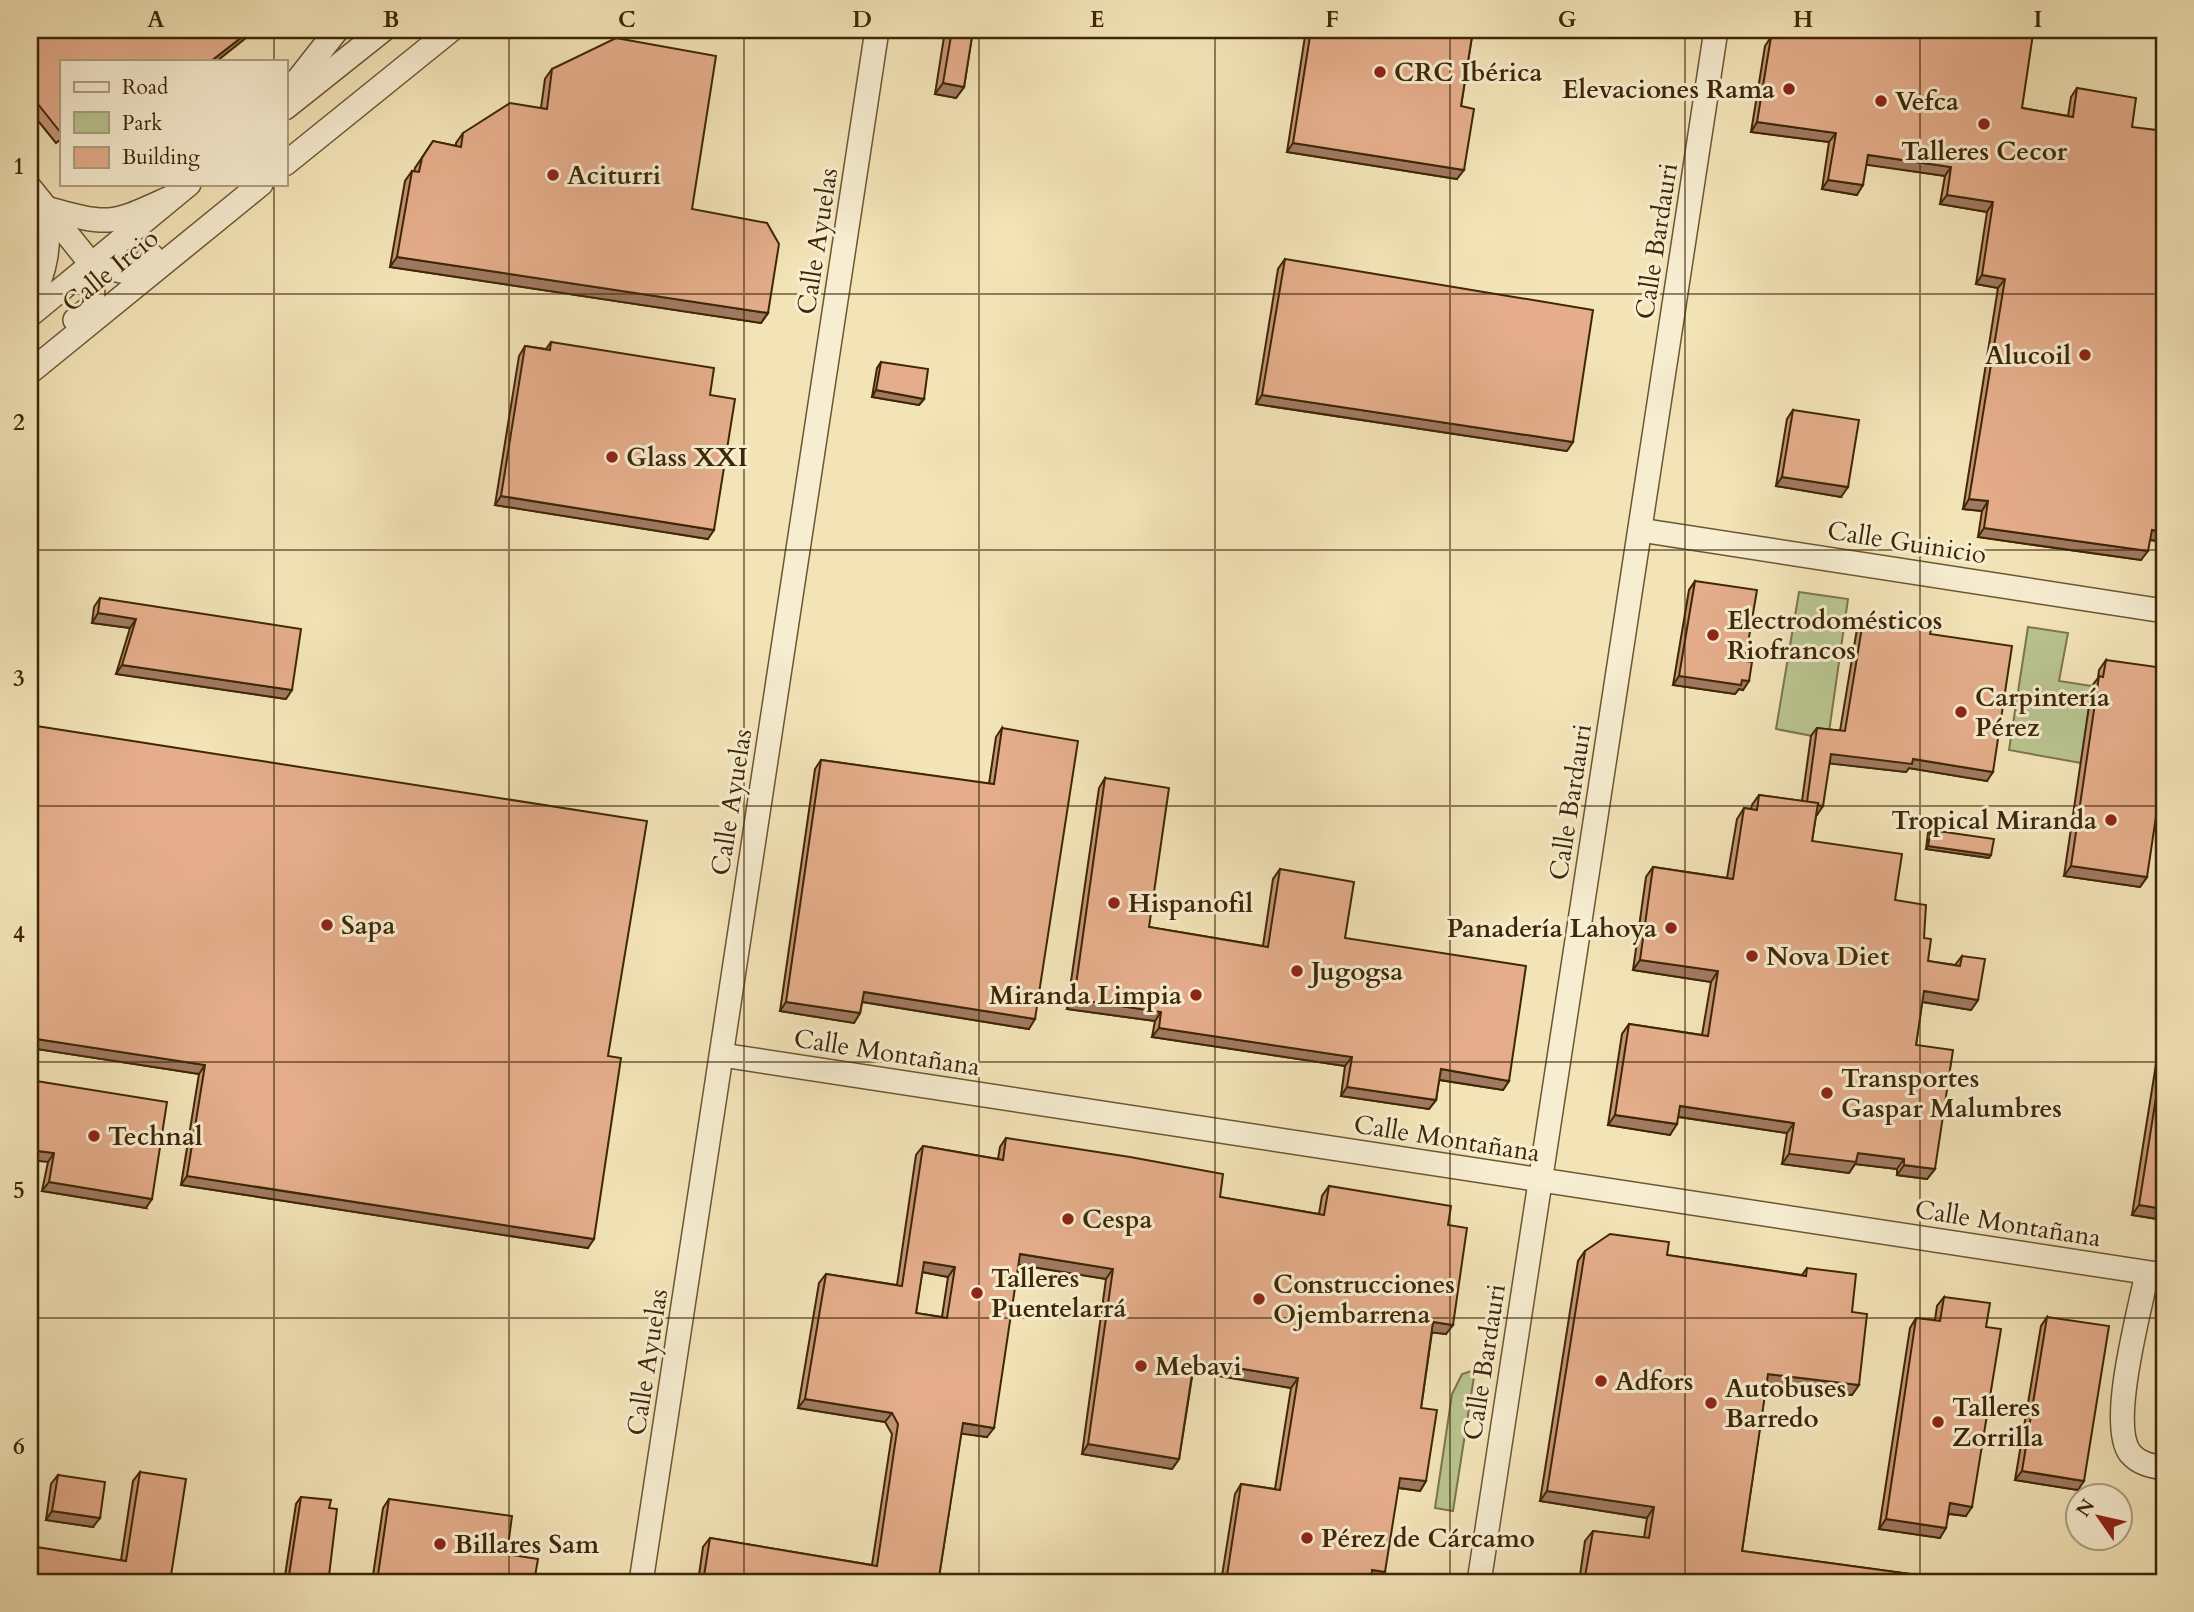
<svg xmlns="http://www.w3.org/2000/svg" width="2194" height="1612" viewBox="0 0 2194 1612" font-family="Cardo,serif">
  <rect width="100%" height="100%" fill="#f3e4b8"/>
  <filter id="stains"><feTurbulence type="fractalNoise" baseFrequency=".00286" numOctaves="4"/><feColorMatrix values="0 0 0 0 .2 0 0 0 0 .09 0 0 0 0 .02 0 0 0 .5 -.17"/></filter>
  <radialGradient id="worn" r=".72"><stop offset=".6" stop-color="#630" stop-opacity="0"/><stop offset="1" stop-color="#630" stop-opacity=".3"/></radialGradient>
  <g fill="#b9c590" stroke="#7c764a" stroke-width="2">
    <path d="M1799,592L1848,599L1828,739L1776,729Z"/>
    <path d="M2028,627L2068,633L2059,681L2092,686L2081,763L2009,750Z"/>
    <path d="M1475,1370L1453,1511L1435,1508L1452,1394L1462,1374Z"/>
  </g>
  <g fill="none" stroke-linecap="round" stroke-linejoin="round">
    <defs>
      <g id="minor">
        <path d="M285,96L337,30"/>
        <path d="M285,108L383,30"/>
        <path d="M285,164L451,30"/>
        <path d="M30,188L92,265"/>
        <path d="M92,265L131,273L152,256"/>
        <path d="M30,302C47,270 50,243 46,208C113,227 112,224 174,196"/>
        <path d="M30,315L189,184"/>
        <path d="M75,320L93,305L92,265"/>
        <path d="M30,372L261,184"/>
        <path d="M1640,530L2164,611"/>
        <path d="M722,1055L2164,1275"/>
        <path d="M2147,1273C2140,1310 2108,1424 2130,1453C2139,1464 2152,1466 2164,1468"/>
        <path d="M641,1582L877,30"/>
        <path d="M1479,1582L1716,30"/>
      </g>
    </defs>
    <use href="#minor" stroke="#6b5632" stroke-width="26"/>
    <use href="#minor" stroke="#f7edd1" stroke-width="23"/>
  </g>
  <g fill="#c59578" stroke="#3e2705" stroke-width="2" fill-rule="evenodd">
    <path d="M30,30L61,61V139L56,143L30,111Z"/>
    <path d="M941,30H973L964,87L956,98L935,94L944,37L940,36Z"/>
    <path d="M1306,30H1473L1461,106L1457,179L1287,152Z"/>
    <path d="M1970,30H2004L2022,108L2068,116L2071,97L2077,88L2132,127L2164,542L2150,540L2141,560L1978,537L1982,511L1963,509L1998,288L1976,284L1987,212L1940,204L1945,176L1866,164L1857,195L1822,189L1829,142L1751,132L1765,46L1771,37H1966Z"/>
    <path d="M552,69L692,209L768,313L761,323L390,267L405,181L412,171L414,172L415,168L433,141L456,146V143L463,133L541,108L545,79Z"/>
    <path d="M1285,259L1567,451L1256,404L1278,269Z"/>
    <path d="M551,342L710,395L708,539L495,505L519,356L525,346L546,349Z"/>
    <path d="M881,362L924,399L919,405L872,397L877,368Z"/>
    <path d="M1793,410L1841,497L1776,486L1787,419Z"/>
    <path d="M1695,581L1745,661L1743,690L1739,689L1735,694L1673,685L1689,590Z"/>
    <path d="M100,598L286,699L116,674L130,628L92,623L94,607Z"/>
    <path d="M1863,621L1930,634L1987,781L1909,768L1906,772L1829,763L1817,815H1816L1812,841L1895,900L1924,938L1928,961L1955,965L1962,956L1978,1000L1971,1010L1922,1002L1916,1045L1935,1169L1927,1179L1897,1175V1169L1855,1164L1849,1173L1782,1164L1787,1133L1678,1117L1670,1135L1608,1125L1622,1034L1629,1024L1702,1035L1711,982L1633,970L1646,877L1653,867L1727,878L1737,819L1744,808L1751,809L1752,805L1759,795L1802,801L1811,736L1817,728L1840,731L1857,629Z"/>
    <path d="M2106,660L2147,877L2140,887L2064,876L2092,686L2098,678L2099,670Z"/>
    <path d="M30,725L608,1056L588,1248L181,1185L199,1074L30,1048Z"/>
    <path d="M1002,728L1029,1029L862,1002L860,1013L854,1023L780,1011L815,769L821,760L989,784L996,737Z"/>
    <path d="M1105,778L1149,927L1263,946L1273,879L1280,869L1345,938L1509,1081L1503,1090L1439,1080L1436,1100L1429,1109L1341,1096L1345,1066L1152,1037L1155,1021L1067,1009L1099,788Z"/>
    <path d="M1931,830L1989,858L1926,849L1928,833Z"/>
    <path d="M2164,1014V1220L2132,1215Z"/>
    <path d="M30,1080L146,1208L42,1191L48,1162Z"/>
    <path d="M1006,1138L1220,1197L1319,1214L1322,1196L1329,1186L1448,1225L1446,1334L1432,1332L1421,1408L1426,1481L1420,1491L1398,1488L1379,1581L1371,1580V1582H1221L1235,1494L1241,1484L1275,1489L1291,1388L1193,1371L1179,1459L1172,1469L1082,1454L1106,1279L1019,1265L987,1437L961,1433L939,1577L976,1582H698L703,1547L710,1538L872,1565L892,1434L885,1422L798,1408L819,1283L826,1274L897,1285L916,1155L923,1146L998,1159L1000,1147ZM922,1272L948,1277L942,1317L916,1313Z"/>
    <path d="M1585,1251L1667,1255L1802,1275L1807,1268L1852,1312V1395L1766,1385L1742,1551L1969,1582H1579L1585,1541L1593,1531L1644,1538L1647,1518L1540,1501L1578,1261Z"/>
    <path d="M1944,1297L1966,1516L1949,1514L1940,1538L1879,1529L1910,1328L1916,1318L1935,1320L1937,1306Z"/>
    <path d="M2047,1317L2078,1490L2015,1480L2041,1326Z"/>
    <path d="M140,1472L170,1582L121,1560L133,1481Z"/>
    <path d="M58,1475L93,1527L46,1520L51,1484Z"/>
    <path d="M301,1497L329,1508V1576L335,1582H284L296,1504Z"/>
    <path d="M389,1499L507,1554L534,1582H372L383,1508Z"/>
  </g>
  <g fill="#a07961" stroke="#3e2705" stroke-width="2">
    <path d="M251,30H256L217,61H211Z"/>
    <path d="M944,30H949L944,37L940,36Z"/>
    <path d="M943,83L964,87L956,98L935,94Z"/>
    <path d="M1757,122L1836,133L1829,142L1751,132Z"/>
    <path d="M1293,143L1464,170L1457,179L1287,152Z"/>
    <path d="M1868,155L1951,167L1945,176L1861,164Z"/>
    <path d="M1828,180L1863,185L1857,195L1822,189Z"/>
    <path d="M1947,195L1993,202L1987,212L1940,204Z"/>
    <path d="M397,257L768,313L761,323L390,267Z"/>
    <path d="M1982,275L2005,279L1998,288L1976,284Z"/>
    <path d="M876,390L924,399L919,405L872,397Z"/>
    <path d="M1262,395L1573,442L1567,451L1256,404Z"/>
    <path d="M1782,477L1848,487L1841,497L1776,486Z"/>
    <path d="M501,496L714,530L708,539L495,505Z"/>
    <path d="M1969,499L1988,501L1982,511L1963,509Z"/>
    <path d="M1984,528L2148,551L2141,560L1978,537Z"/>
    <path d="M2152,530L2164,532V542L2145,539Z"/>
    <path d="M98,613L136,619L130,628L92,623Z"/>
    <path d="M122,665L292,690L286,699L116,674Z"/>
    <path d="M1679,676L1742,680L1749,681L1743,690L1739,689L1735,694L1673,685Z"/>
    <path d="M1831,754L1913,759L1993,772L1987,781L1909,768L1906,772L1825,763Z"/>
    <path d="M1807,803L1823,806L1817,815L1801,812Z"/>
    <path d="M1928,846L1991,855L1989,858L1926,849Z"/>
    <path d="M2071,866L2147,877L2140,887L2064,876Z"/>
    <path d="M1640,960L1718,971L1711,982L1633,970Z"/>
    <path d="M1924,991L1978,1000L1971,1010L1917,1001Z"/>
    <path d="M864,992L1035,1019L1029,1029L857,1001Z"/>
    <path d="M1074,999L1161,1012L1155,1021L1067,1009Z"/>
    <path d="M786,1002L860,1013L854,1023L780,1011Z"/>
    <path d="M1159,1028L1352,1057L1345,1066L1152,1037Z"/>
    <path d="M30,1038L205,1065L199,1074L30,1048Z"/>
    <path d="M1441,1069L1509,1081L1503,1090L1434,1079Z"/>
    <path d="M1347,1087L1436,1100L1429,1109L1341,1096Z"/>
    <path d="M1680,1106L1794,1123L1787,1133L1673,1116Z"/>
    <path d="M1615,1115L1677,1124L1670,1135L1608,1125Z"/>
    <path d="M30,1150L54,1153L48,1162L30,1160Z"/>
    <path d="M1858,1153L1904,1159L1897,1169L1855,1164L1849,1173L1782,1164L1789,1154Z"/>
    <path d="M1904,1165L1935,1169L1927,1179L1897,1175Z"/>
    <path d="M187,1176L594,1239L588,1248L181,1185Z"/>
    <path d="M49,1182L152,1199L146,1208L42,1191Z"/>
    <path d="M2139,1205L2164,1209V1220L2132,1215Z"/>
    <path d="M1020,1254L1113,1269L1106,1279L1014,1264Z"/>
    <path d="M924,1262L955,1267L948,1277L917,1271Z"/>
    <path d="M1433,1322L1453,1325L1446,1334L1426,1332Z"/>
    <path d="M1194,1361L1298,1378L1291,1388L1188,1371Z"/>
    <path d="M1768,1374L1859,1385L1852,1395L1761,1385Z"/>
    <path d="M805,1399L892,1413L885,1422L798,1408Z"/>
    <path d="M963,1423L994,1428L987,1437L956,1433Z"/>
    <path d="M1088,1444L1179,1459L1172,1469L1082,1454Z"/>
    <path d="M2022,1471L2084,1481L2078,1490L2015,1480Z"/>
    <path d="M1400,1478L1426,1481L1420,1491L1393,1487Z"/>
    <path d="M1547,1491L1654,1507L1647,1518L1540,1501Z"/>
    <path d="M1950,1503L1972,1507L1966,1516L1943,1513Z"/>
    <path d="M52,1511L100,1518L93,1527L46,1520Z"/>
    <path d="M1886,1519L1946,1528L1940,1538L1879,1529Z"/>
    <path d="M1372,1570L1385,1572L1379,1581L1366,1579Z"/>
  </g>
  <g fill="#e5ad8b" stroke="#3e2705" stroke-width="2" fill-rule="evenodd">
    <path d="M30,30H251L211,61H61V133L30,94Z"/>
    <path d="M952,30H973L964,87L943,83Z"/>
    <path d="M1311,30H1473L1461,106L1474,109L1464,170L1293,143Z"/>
    <path d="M1778,30H1916L1971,38L1972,30H2004L2033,34L2022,108L2073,117L2077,88L2136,98L2132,127L2164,131V532L2152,530L2148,551L1984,528L1988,501L1969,499L2005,279L1982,275L1993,202L1947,195L1951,167L1868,155L1863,185L1828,180L1836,133L1757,122L1771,37Z"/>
    <path d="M616,38L716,56L692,209L767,223L779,244L768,313L397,257L412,171L419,172L422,158L433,141L461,147L463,133L510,103L547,109L552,69Z"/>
    <path d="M1285,259L1593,310L1573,442L1262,395Z"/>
    <path d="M551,342L714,368L710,395L735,399L714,530L501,496L525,346L550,350Z"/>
    <path d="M881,362L928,369L924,399L876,390Z"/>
    <path d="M1793,410L1859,420L1848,487L1782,477Z"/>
    <path d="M1695,581L1757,590L1745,661L1752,662L1749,681L1742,680L1741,685L1679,676Z"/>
    <path d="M100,598L301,629L292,690L122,665L136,619L98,613Z"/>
    <path d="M1863,621L1931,630L1930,634L2012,646L1993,772L1913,759L1912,764L1831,754L1823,806L1817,805L1818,803L1807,802L1817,728L1845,731Z"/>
    <path d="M2106,660L2164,668V763L2147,877L2071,866L2099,676L2103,677Z"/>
    <path d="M30,725L647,821L608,1056L621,1058L594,1239L187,1176L205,1065L30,1038Z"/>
    <path d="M1002,728L1078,741L1035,1019L864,992L860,1013L786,1002L821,760L994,784Z"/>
    <path d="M1105,778L1169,788L1149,927L1268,947L1280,869L1354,882L1345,938L1526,966L1509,1081L1441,1069L1436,1100L1347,1087L1352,1057L1159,1028L1161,1012L1074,999Z"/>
    <path d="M1759,795L1818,803L1812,841L1902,854L1895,900L1926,905L1924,938L1931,939L1928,961L1960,966L1962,956L1985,959L1978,1000L1924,991L1916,1045L1953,1050L1935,1169L1904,1165V1159L1858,1153L1856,1162L1789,1154L1794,1123L1680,1106L1677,1124L1615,1115L1629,1024L1708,1036L1718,971L1640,960L1653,867L1733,879L1744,808L1757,810Z"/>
    <path d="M1931,830L1994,839L1991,855L1928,846Z"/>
    <path d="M2164,1047V1209L2139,1205Z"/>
    <path d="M30,1080L167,1102L152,1199L49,1182L54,1153L30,1150Z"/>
    <path d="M1006,1138L1130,1157L1223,1174L1220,1197L1324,1215L1329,1186L1451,1206L1448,1225L1467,1228L1453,1325L1433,1322L1421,1408L1437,1410L1426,1481L1400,1478L1385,1572L1372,1570L1371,1582H1226L1241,1484L1280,1490L1298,1378L1194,1361L1179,1459L1088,1444L1113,1269L1020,1254L994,1428L963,1423L939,1577L976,1582H703L710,1538L877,1566L898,1424L892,1413L805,1399L826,1274L902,1286L923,1146L1003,1160ZM924,1262L955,1267L947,1318L916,1313Z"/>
    <path d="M1610,1234L1669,1242L1667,1255L1806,1276L1807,1268L1856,1274L1852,1312L1867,1314L1859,1385L1768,1374L1742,1551L1969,1582H1584L1593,1531L1649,1538L1654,1507L1547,1491L1585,1251Z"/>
    <path d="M1944,1297L1990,1303L1986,1327L2001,1329L1972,1507L1950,1503L1946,1528L1886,1519L1916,1318L1940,1321Z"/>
    <path d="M2047,1317L2109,1326L2084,1481L2022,1471Z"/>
    <path d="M140,1472L186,1479L170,1582H30V1546L126,1561Z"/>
    <path d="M58,1475L105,1482L100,1518L52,1511Z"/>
    <path d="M301,1497L331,1500L329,1508L337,1509L329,1576L336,1577L335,1582H288Z"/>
    <path d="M389,1499L512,1516L507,1554L538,1559L534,1582H377Z"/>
  </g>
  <path fill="none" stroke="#3e2705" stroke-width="2" stroke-opacity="0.55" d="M274,30V61M509,30V1582M744,30V1582M979,30V1582M1215,30V1582M1450,30V1582M1685,30V1582M1920,30V1582M274,184V1582M30,294H2164M30,550H2164M30,806H2164M30,1062H2164M30,1318H2164"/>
  <g fill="#8f2418" stroke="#f7edd1" stroke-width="2.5">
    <circle cx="1380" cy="72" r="7"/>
    <circle cx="1789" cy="89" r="7"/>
    <circle cx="1881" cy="101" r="7"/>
    <circle cx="1984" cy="124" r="7"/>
    <circle cx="553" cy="175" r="7"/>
    <circle cx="2085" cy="355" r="7"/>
    <circle cx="612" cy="457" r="7"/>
    <circle cx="1713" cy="635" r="7"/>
    <circle cx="1961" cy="712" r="7"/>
    <circle cx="2111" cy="820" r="7"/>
    <circle cx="1114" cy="903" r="7"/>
    <circle cx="327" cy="925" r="7"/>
    <circle cx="1671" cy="928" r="7"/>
    <circle cx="1752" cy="956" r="7"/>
    <circle cx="1297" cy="971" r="7"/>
    <circle cx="1196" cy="995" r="7"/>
    <circle cx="1827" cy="1093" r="7"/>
    <circle cx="94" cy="1136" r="7"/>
    <circle cx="1068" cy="1219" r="7"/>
    <circle cx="977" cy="1293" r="7"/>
    <circle cx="1259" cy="1299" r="7"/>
    <circle cx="1141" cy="1366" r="7"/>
    <circle cx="1601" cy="1381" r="7"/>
    <circle cx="1711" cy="1403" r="7"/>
    <circle cx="1938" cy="1422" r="7"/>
    <circle cx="1307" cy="1538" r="7"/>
    <circle cx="440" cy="1544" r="7"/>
  </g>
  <g text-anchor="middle" stroke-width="6" stroke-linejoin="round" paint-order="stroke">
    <g font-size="26" font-weight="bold" fill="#3e2705" stroke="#f7edd1" text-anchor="start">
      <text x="1394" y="81">CRC Ibérica</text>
      <text x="1775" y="98" text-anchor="end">Elevaciones Rama</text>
      <text x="1895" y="110">Vefca</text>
      <text x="1984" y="160" text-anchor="middle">Talleres Cecor</text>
      <text x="567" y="184">Aciturri</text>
      <text x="2071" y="364" text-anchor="end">Alucoil</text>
      <text x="626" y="466">Glass XXI</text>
      <text x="1727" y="629">Electrodomésticos<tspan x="1727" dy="30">Riofrancos</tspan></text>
      <text x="1975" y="706">Carpintería<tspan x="1975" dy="30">Pérez</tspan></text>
      <text x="2097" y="829" text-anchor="end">Tropical Miranda</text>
      <text x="1128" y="912">Hispanofil</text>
      <text x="341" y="934">Sapa</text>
      <text x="1657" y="937" text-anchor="end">Panadería Lahoya</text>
      <text x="1766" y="965">Nova Diet</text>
      <text x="1311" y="980">Jugogsa</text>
      <text x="1182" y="1004" text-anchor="end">Miranda Limpia</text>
      <text x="1841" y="1087">Transportes<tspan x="1841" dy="30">Gaspar Malumbres</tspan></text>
      <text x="108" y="1145">Technal</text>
      <text x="1082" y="1228">Cespa</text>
      <text x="991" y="1287">Talleres<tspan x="991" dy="30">Puentelarrá</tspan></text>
      <text x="1273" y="1293">Construcciones<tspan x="1273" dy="30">Ojembarrena</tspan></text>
      <text x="1155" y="1375">Mebavi</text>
      <text x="1615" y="1390">Adfors</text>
      <text x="1725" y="1397">Autobuses<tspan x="1725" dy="30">Barredo</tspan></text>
      <text x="1952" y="1416">Talleres<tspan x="1952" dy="30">Zorrilla</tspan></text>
      <text x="1321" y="1547">Pérez de Cárcamo</text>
      <text x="454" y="1553">Billares Sam</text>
    </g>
    <g font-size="26" fill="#3e2705" stroke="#f7edd1">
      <text transform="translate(817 241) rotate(-81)" y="9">Calle Ayuelas</text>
      <text transform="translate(1656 241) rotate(-81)" y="9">Calle Bardauri</text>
      <text transform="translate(110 270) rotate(-39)" y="9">Calle Ircio</text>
      <text transform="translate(1907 542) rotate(9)" y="9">Calle Guinicio</text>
      <text transform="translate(731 802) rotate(-81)" y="9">Calle Ayuelas</text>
      <text transform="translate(1570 802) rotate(-81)" y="9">Calle Bardauri</text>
      <text transform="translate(887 1052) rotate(9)" y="9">Calle Montañana</text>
      <text transform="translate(1447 1138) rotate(9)" y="9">Calle Montañana</text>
      <text transform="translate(2008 1223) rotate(9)" y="9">Calle Montañana</text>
      <text transform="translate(647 1362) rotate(-81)" y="9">Calle Ayuelas</text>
      <text transform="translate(1484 1362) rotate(-81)" y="9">Calle Bardauri</text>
    </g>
  </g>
  <rect width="2194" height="1612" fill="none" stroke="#f3e4b8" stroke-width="77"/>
  <rect x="60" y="60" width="228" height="126" fill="#f7edd1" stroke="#ad9e7f" stroke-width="2"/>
  <rect x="74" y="82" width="35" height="10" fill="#f7edd1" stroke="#ad9e7f" stroke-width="2"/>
  <text x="122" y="94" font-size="21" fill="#3e2705">Road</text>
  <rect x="74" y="112" width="35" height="21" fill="#b9c590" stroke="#ad9e7f" stroke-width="2"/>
  <text x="122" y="130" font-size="21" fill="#3e2705">Park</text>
  <rect x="74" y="147" width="35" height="21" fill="#e5ad8b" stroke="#ad9e7f" stroke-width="2"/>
  <text x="122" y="164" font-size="21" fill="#3e2705">Building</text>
  <g transform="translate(2099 1517) rotate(304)"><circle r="33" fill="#f7edd1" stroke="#ad9e7f" stroke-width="2"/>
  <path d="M0-5L12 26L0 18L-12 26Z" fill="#8f2418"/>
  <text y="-10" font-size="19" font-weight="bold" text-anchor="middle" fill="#3e2705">N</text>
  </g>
  <rect x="38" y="38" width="2118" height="1536" fill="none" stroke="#3e2705" stroke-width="2.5"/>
  <g font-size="23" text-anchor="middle" font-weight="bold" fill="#3e2705">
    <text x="156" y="27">A</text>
    <text x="391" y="27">B</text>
    <text x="627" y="27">C</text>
    <text x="862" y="27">D</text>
    <text x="1097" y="27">E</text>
    <text x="1332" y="27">F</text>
    <text x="1567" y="27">G</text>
    <text x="1803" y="27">H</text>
    <text x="2038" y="27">I</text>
    <text x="19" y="174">1</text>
    <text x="19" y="430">2</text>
    <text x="19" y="686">3</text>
    <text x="19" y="942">4</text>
    <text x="19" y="1198">5</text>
    <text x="19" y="1454">6</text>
  </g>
  <rect width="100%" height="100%" filter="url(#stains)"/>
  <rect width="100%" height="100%" fill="url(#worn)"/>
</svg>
